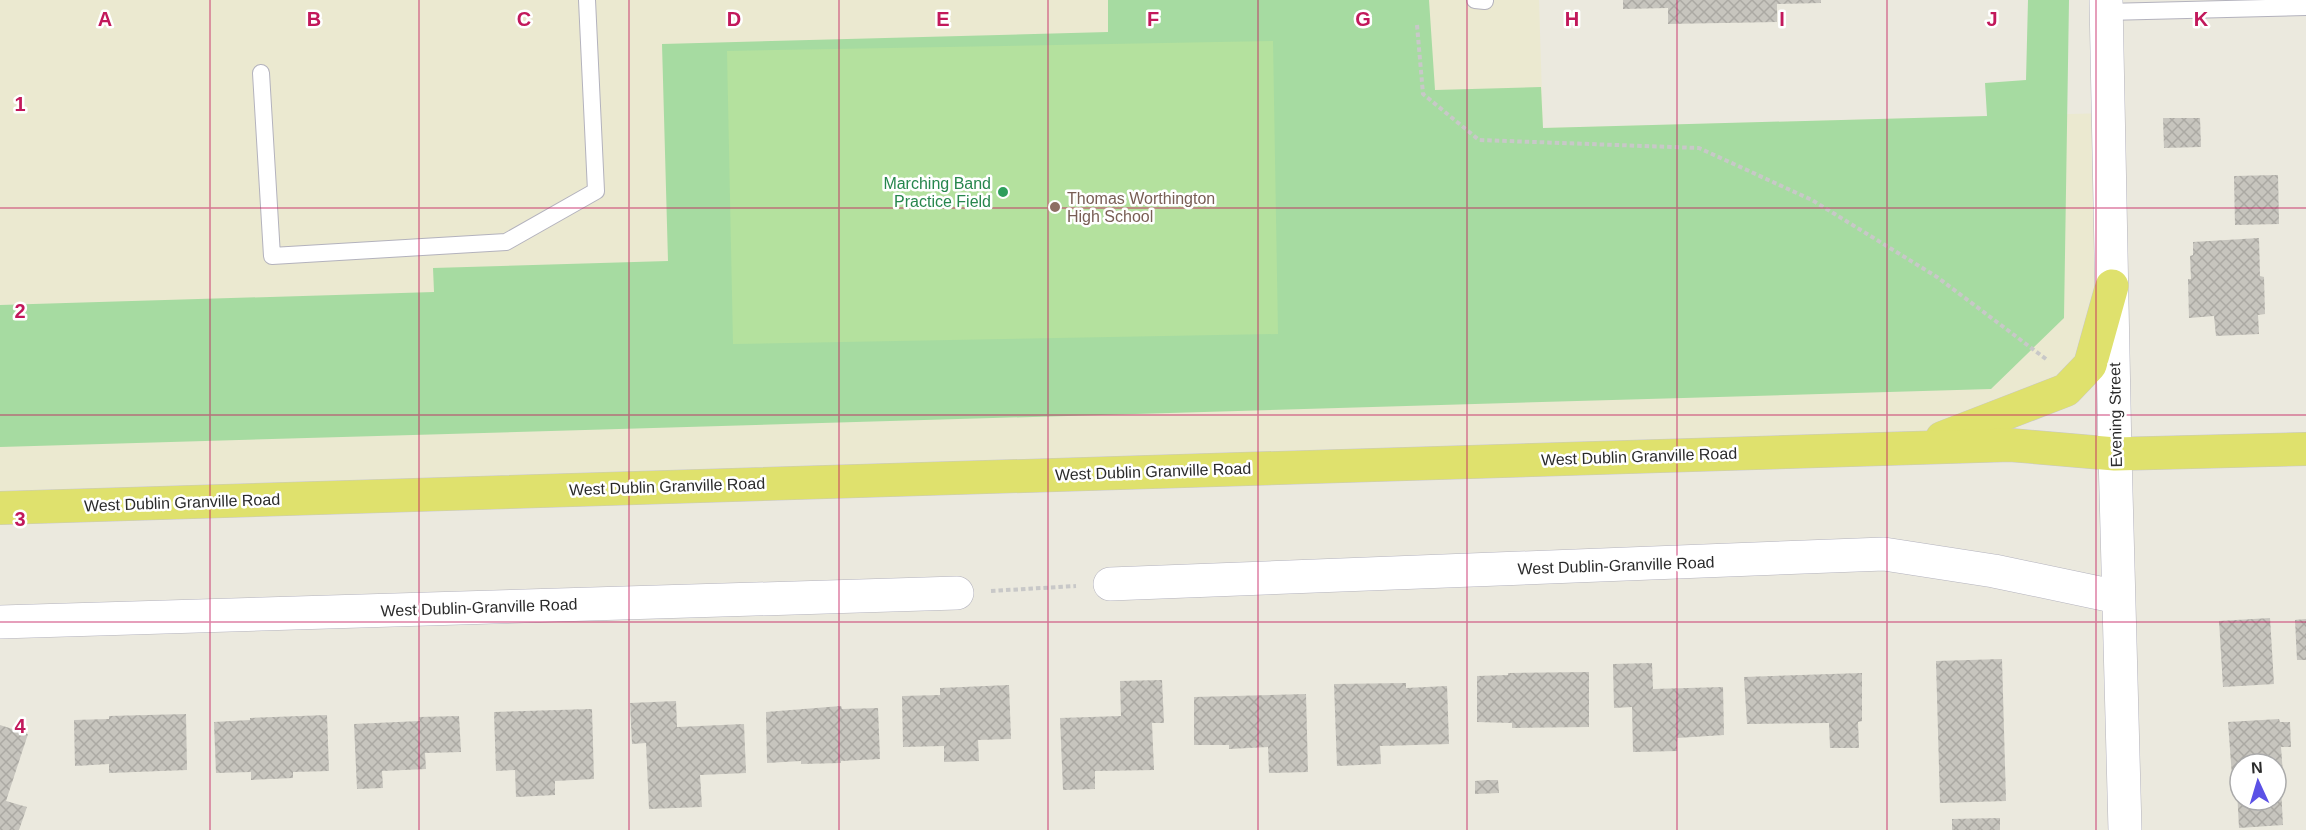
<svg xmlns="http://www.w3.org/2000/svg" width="2306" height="830" viewBox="0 0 2306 830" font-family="Arial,sans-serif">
  <defs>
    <pattern id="building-cross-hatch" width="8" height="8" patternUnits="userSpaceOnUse" patternTransform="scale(1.5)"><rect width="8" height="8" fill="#c7c5be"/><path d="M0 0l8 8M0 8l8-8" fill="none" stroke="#aba9a3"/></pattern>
  </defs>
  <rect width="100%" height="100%" fill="#ebe9de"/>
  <path fill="#ebe9d0" d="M0,0H1539L1543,128L2108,113L2090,365L1918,447L0,507Z"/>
  <path fill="#a6dba1" d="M1108,0H1429L1435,90L1541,87L1543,128L1987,116L1985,83L2026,80L2028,0H2069L2064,318L1991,389L0,447V305L434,292L433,268L668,261L662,44L1108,32Z"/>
  <path fill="#b4e19e" d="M1273,41L1278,334L733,344L727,51Z"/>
  <g fill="url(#building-cross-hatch)" fill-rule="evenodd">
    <path d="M1623,0H1821V3L1777,4V22L1668,24V8L1623,9Z"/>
    <path d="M2163,118H2200L2201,147L2164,148Z"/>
    <path d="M2278,175L2279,224L2235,225L2234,176Z"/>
    <path d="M2259,238L2260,276L2264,277L2265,314L2258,315L2259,334L2216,336L2214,316L2189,318L2188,279H2191L2190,256L2193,255V242Z"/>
    <path d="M2270,618L2274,684L2223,687L2219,621Z"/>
    <path d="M2306,619V660H2297L2295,620Z"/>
    <path d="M2002,659L2006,801L1940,803L1936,661Z"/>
    <path d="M1652,663L1653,689L1723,687L1724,735L1677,738V751L1633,752L1632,707L1614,708L1613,664Z"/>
    <path d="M1589,672V727L1512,728V723L1477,722V676L1508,675V673Z"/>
    <path d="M1862,673V721L1858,722L1859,748H1830L1829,723L1747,724L1744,677Z"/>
    <path d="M1162,680L1164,723H1152L1154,770L1095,771V789L1063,790L1060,718L1121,716L1120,681Z"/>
    <path d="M1406,683V688L1447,686L1449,744L1380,746L1381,764L1337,766L1334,684Z"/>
    <path d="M1009,685L1011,739L978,740L979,761L944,762V746L903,747L902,696L940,695V688Z"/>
    <path d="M1306,694L1308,772L1269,773L1268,747L1229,749V745H1194V697Z"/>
    <path d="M676,701L677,727L744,724L746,773L700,775L702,807L649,809L646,743L632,744L630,703Z"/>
    <path d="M841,706L842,709L878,708L880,759L841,761V763L801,764V761L767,763L766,712Z"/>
    <path d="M592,709L594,779L555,781V795L516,797L515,770L496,771L494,712Z"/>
    <path d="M186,714L187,770L109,773V764L75,766L74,720L109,719V716Z"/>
    <path d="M327,715L329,771L293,772V778L251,780V772L216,773L214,722L250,720V718Z"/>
    <path d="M459,716L461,752L425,753L426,769L382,771L383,788L357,789L354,724L420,721L419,717Z"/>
    <path d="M2279,719L2280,722H2290L2291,747H2281L2284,788H2281L2283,825L2239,828L2237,790H2233L2228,722ZM2240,764H2276V800H2240Z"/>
    <path d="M0,725L28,734L6,801L27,807L19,830H0Z"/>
    <path d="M1487,780H1498L1499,793L1475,794V781Z"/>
    <path d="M2000,818V830H1952V819Z"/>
  </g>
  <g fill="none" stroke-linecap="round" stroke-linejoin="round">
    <defs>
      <g id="lane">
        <path d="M1475,0L1485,1"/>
        <path d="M2106,12L2306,7"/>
        <path d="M261,73L272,256L506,242L596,191L587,0"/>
      </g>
      <g id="street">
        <path d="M2106,0L2115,454L2125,830"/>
        <path d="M1110,584L1884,554L1994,571L2118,597"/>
        <path d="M0,622L957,593"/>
      </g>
      <g id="primary">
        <path d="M1942,438L2066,390L2090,365L2112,286"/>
        <path d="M0,508L2010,445L2115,454L2306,449"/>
      </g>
    </defs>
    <use href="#lane" stroke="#b3b2bd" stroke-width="18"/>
    <use href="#street" stroke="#b3b2bd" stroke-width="34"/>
    <use href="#primary" stroke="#c8c8c8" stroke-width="34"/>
    <g stroke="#c8c8c8" stroke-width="4" stroke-dasharray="4.5 3" stroke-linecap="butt">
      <path d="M1417,25L1423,94L1479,140L1699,148L1812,200L1937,277L2046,359"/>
      <path d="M991,591L1076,586"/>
    </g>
    <use href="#lane" stroke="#fff" stroke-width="16"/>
    <use href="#street" stroke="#fff" stroke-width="33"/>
    <use href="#primary" stroke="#dfe16d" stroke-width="33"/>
  </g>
  <path fill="none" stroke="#c2185b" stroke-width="1.5" stroke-opacity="0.55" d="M210,0V830M419,0V830M629,0V830M839,0V830M1048,0V830M1258,0V830M1467,0V830M1677,0V830M1887,0V830M2096,0V830M0,208H2306M0,415H2306M0,622H2306"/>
  <circle fill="#2e9e5b" stroke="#fff" stroke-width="2" cx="1003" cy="192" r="6"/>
  <circle fill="#8d6e63" stroke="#fff" stroke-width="2" cx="1055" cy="207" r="6"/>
  <g text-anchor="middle" stroke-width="5" stroke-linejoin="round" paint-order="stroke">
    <g font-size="16" fill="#27864d" stroke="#fff" text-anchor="end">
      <text x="991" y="189">Marching Band<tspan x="991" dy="18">Practice Field</tspan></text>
    </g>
    <g font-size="16" fill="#785e54" stroke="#fff" text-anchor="start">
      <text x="1067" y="204">Thomas Worthington<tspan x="1067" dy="18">High School</tspan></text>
    </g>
    <g font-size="16" fill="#2b2b2b" stroke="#fff">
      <text transform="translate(2115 415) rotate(-91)" y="6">Evening Street</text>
      <text transform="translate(1639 456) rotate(-2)" y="6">West Dublin Granville Road</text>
      <text transform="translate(1153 471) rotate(-2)" y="6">West Dublin Granville Road</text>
      <text transform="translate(667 486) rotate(-2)" y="6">West Dublin Granville Road</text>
      <text transform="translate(182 502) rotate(-2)" y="6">West Dublin Granville Road</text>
      <text transform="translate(1616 565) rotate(-2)" y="6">West Dublin-Granville Road</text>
      <text transform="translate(479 607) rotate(-2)" y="6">West Dublin-Granville Road</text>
    </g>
  </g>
  <g font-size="20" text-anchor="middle" font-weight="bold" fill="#c2185b" stroke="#fff" stroke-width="5" stroke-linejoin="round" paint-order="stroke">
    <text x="105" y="26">A</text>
    <text x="314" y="26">B</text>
    <text x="524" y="26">C</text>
    <text x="734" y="26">D</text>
    <text x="943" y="26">E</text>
    <text x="1153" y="26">F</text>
    <text x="1363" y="26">G</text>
    <text x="1572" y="26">H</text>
    <text x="1782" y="26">I</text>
    <text x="1992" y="26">J</text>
    <text x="2201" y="26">K</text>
    <text x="20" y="111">1</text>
    <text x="20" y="318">2</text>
    <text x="20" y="526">3</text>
    <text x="20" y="733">4</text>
  </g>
  <g transform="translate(2258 782) rotate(356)"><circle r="28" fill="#ffffff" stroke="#aaaaaa" stroke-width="1.5"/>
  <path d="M0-4.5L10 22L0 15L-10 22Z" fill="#5b51e6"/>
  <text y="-9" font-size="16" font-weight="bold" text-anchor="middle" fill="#2b2b2b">N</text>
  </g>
</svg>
